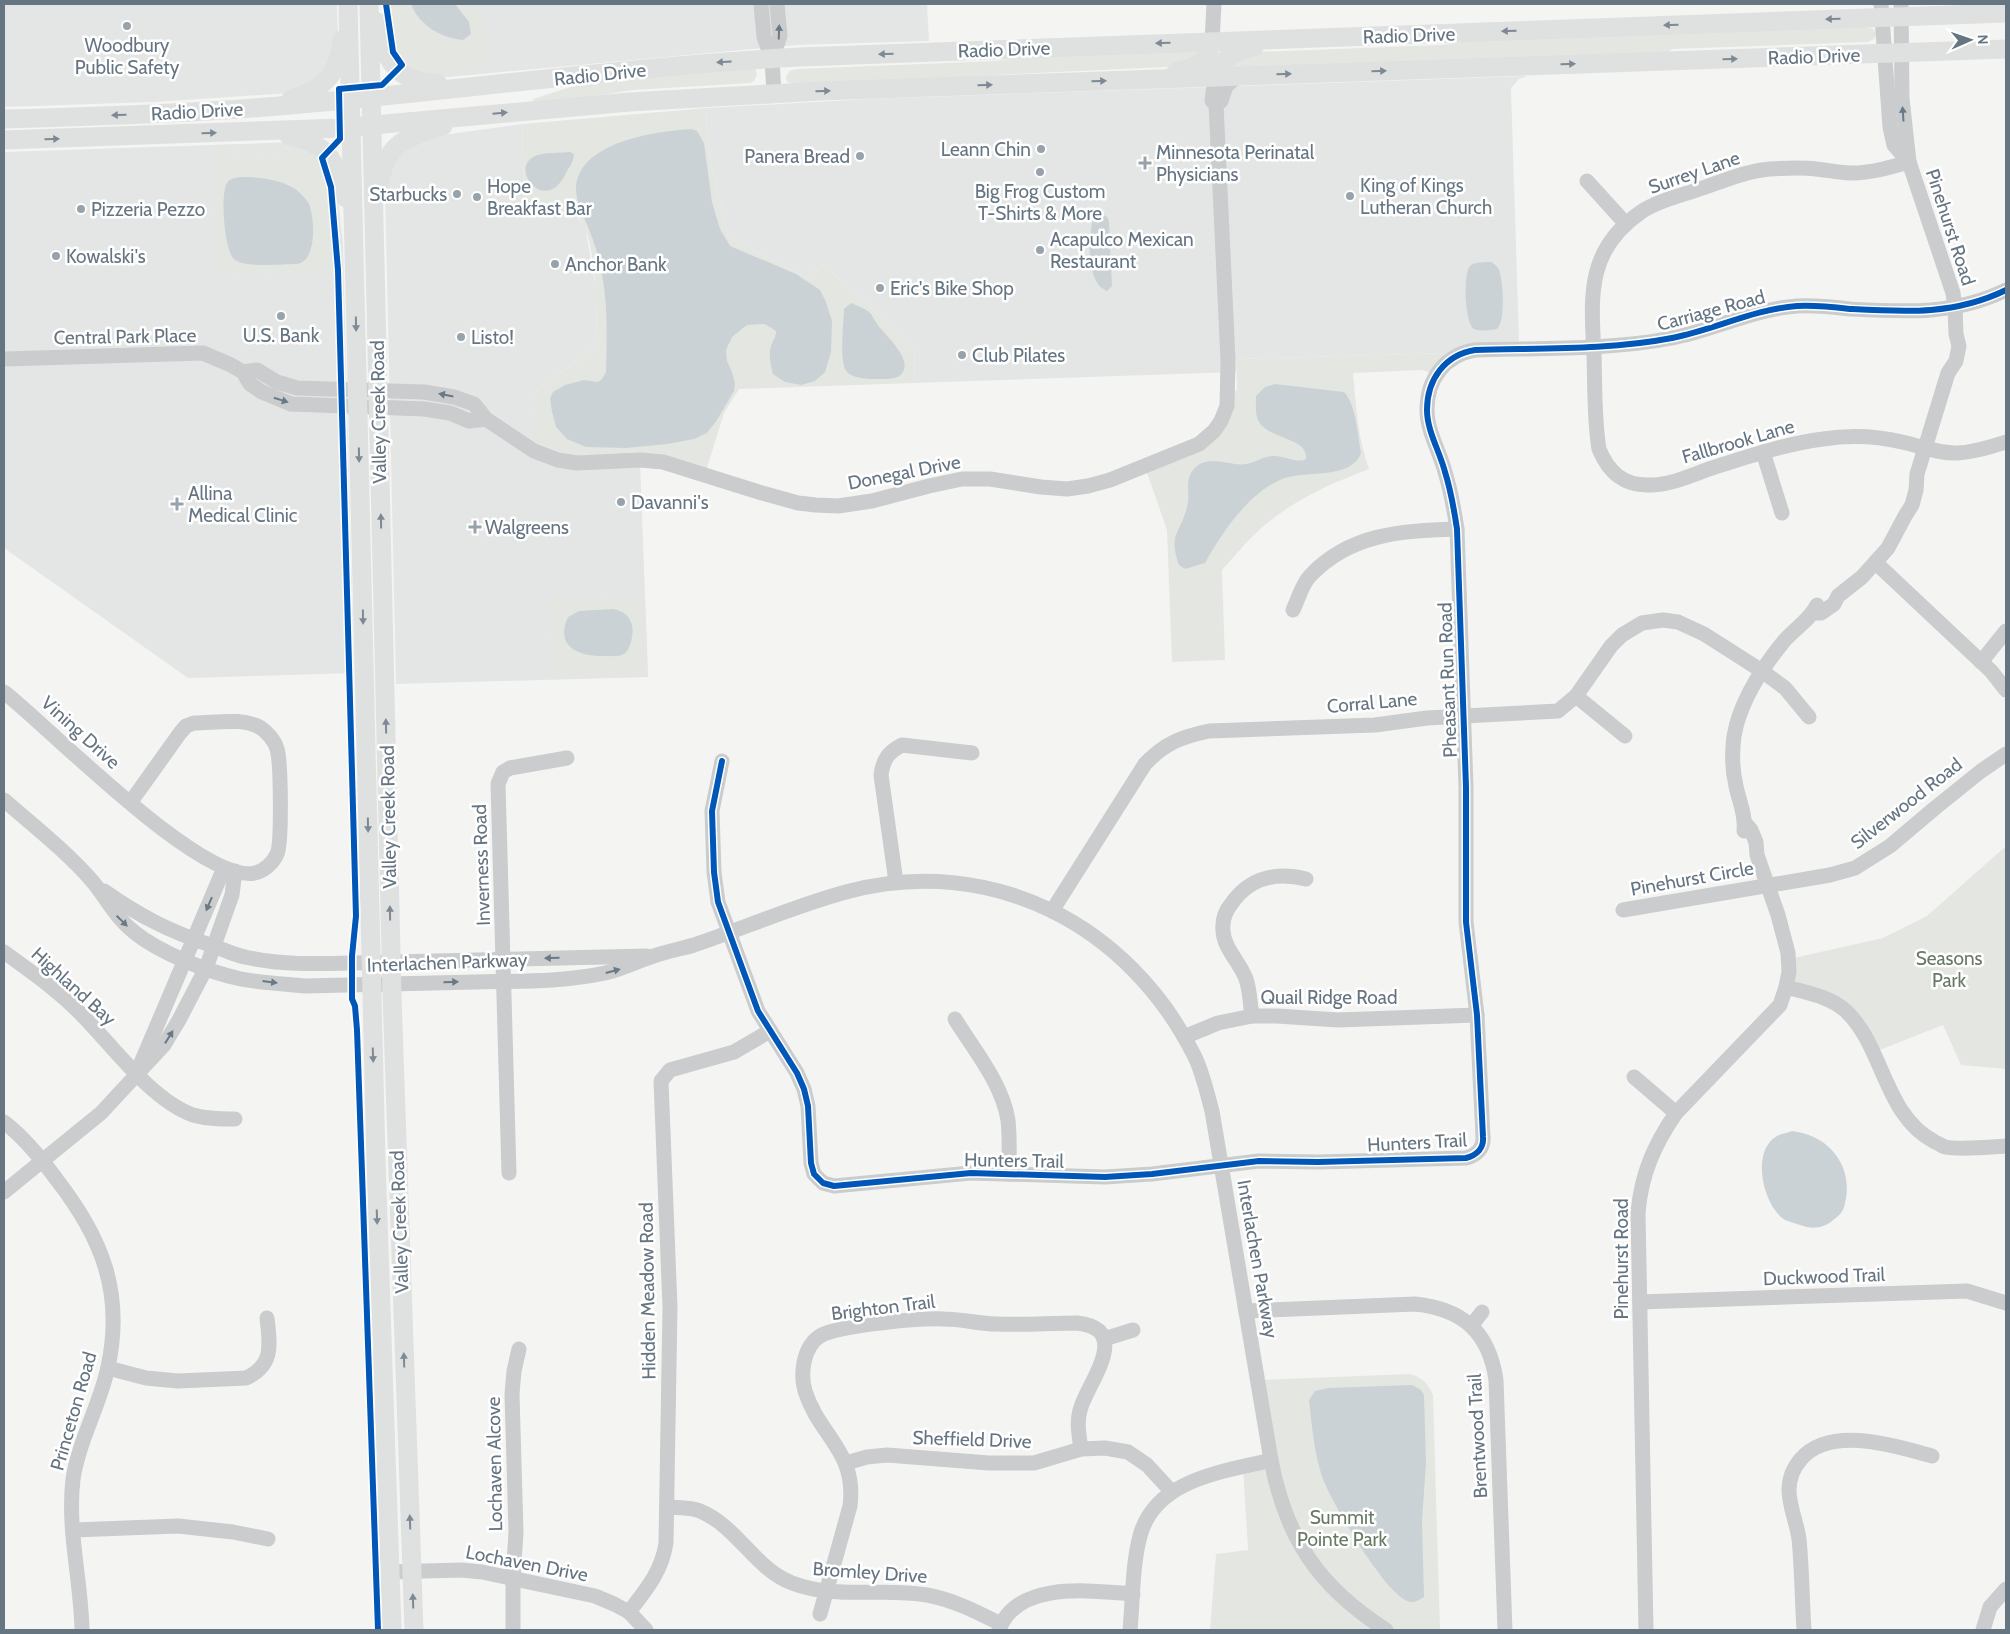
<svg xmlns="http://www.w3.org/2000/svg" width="2010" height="1634" viewBox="0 0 2010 1634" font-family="Cabin,sans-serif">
  <rect width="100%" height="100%" fill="#f4f5f3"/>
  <g fill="#e4e6e5">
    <path d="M4,4H337L338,38L327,72L292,93L153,102L4,107Z"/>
    <path d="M382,4H927L929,41L796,45L438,78L393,58Z"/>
    <path d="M1528,76L1519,79L1511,88L1519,341L1469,344L1447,353L1236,359V372L915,383L914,348L823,264L808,278L728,237L708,149L706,108L869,99Z"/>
    <path d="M522,124L524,204L577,217L585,227L596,288L597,346L533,394L640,460L648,677L396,684L385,186L390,161L428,137Z"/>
    <path d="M242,144L311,147L336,180L343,244L354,673L188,678L4,548V152Z"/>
  </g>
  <g fill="#e4e7e1">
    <path d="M388,4H469C489,24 488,38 490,65L425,73C391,70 391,30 388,4Z"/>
    <path d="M1866,27L1873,29L1877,34L1874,39L1868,42L1672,49L1668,53L1228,69L1236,59L1255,52L1440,45L1484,39Z"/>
    <path d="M1202,51L1180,65L1166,67L994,75L991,78L796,85L787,82L786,77L789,71L797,69L995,61L1030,56Z"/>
    <path d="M752,67L756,70L757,75L754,81L750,83L633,90L558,102L533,103V99L589,81Z"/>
    <path d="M706,108L708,149L728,237L808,278L823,264L914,348L915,383L739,389L724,413L705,474L683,467L589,464L534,451L533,394L597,346C597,322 597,231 577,217C570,212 535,207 524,204L522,124Z"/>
    <path d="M293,142L310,149L275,147L218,149V145Z"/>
    <path d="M268,152L312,154L319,158L316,161L319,164L321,162C334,196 335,234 336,270L231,274L222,271L218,266L214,183L217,154Z"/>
    <path d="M1447,353L1430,373L1423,370L1353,373C1356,405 1358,439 1369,469C1330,484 1291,501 1259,530C1246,542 1234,557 1222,570L1225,660L1172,662L1167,530L1145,467L1199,444L1228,394L1237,390L1236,359Z"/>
    <path d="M645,596L648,677L553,679L550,599Z"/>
    <path d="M2006,846V1069L1961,1065L1943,1025L1872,1053L1846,1011L1797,990L1789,959L1883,938L1927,916Z"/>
    <path d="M1410,1374C1423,1378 1428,1383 1433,1395L1440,1630H1210L1216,1554L1248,1550L1243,1467L1271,1460L1258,1380Z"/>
  </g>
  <g fill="#cbd2d5">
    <path d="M411,4H455L469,22L471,34L463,40C441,38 419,25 411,4Z"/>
    <path d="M692,129L697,131L704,143L712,202L720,229L730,246L796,274L820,290L826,302L832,321L831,352L825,372L815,381L801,385L785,382L773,374C771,366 768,355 771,346C773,340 776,338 776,331L765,324L747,325L732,337L726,350L727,361L732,372L735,384L734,391L717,420L707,433L694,439L667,444L626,448L586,447L567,439L556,427L552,412L550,398L553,392L565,385L584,380L598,382L602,379L606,372C607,336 608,300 600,265C598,254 594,242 590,232C585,218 576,204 576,189C577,142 656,131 692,129Z"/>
    <path d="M570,152L574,154C574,162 568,168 565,175C545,215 508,168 535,156C545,152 560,153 570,152Z"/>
    <path d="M241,177C259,177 284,179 299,192C302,195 307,200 309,204C315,219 317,263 296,264C281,264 247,268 235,260C224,252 220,194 227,183C230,178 236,178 241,177Z"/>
    <path d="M1104,215L1108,218L1109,222L1112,286L1107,291C1085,283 1088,234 1094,216Z"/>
    <path d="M1491,262C1494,264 1497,266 1499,270C1503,281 1506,320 1497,329C1491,330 1481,332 1474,329C1465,325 1462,271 1471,265C1476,262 1485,262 1491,262Z"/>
    <path d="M851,303C857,306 866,308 871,314C873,317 875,321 877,324C885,335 912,358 903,372C899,380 886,379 878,379C869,379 856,379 848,373C838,365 844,322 844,309Z"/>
    <path d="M1275,384L1344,392C1356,404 1358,436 1361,453C1352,479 1307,471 1285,478C1251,490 1222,532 1205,563L1185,569L1179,565C1168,533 1180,535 1187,507C1191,495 1184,481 1193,470C1207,452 1230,467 1247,464C1256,462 1264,456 1273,456C1284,455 1297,464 1306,459C1309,437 1267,440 1258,420C1255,413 1256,404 1256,396L1265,387Z"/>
    <path d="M613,609C623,611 629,615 632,625C634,633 631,649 624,654C619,657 611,656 605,656C580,657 554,647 568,617L579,611Z"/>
    <path d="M1792,1131C1829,1135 1854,1166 1845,1203C1844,1211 1839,1216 1832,1221C1822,1229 1811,1229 1800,1225C1795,1223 1789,1222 1785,1220C1763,1206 1750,1151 1777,1136C1781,1134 1787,1133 1792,1131Z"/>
    <path d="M1412,1385L1421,1390L1424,1395L1426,1464L1422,1520L1424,1597C1420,1599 1415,1603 1410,1602C1387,1598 1332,1503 1323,1479C1314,1455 1312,1426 1309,1400L1315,1391L1328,1388Z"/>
  </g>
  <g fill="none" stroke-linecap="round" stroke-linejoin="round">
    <g stroke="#cacccd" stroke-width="15">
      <path d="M761,4L764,37L772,59L774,93"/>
      <path d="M1881,4L1890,127L1894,145L1909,162"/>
      <path d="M1212,42L1214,4"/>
      <path d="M772,59L780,36L777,4"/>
      <path d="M1216,104L1221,101L1226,86L1238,76"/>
      <path d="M1909,162C1891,167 1872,173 1853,173C1841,173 1828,170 1816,169C1801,167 1785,168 1770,169C1745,171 1721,182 1697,190C1679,196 1657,201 1641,212C1586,250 1591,296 1594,355C1595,386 1594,419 1599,449C1608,471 1622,485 1647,485C1668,486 1690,476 1709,469C1747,457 1784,444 1823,439C1849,435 1877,436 1902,442C1921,446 1939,454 1958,453C1974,452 1991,447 2006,442"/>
      <path d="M1587,181L1626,224"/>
      <path d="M4,359L203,353L231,365L243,372L250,384L262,392L291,404L424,409L450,413L469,421L486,419"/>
      <path d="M243,372L257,370L277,382L297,388L424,392L454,397L474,404L486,419L534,451L558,460L577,463L640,460L663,462L762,493L798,503L816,505L838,506L872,501L929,486L962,479H990L1041,487L1067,489L1088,486L1110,480L1199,444L1214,431L1221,421L1227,406L1228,360L1216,104L1212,101L1215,77"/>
      <path d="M1763,452L1782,513"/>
      <path d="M1876,563L1991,671L2006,690"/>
      <path d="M1293,610C1298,600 1302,584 1310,576C1350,533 1402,531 1457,529"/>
      <path d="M1814,613H1821L1834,604L1838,596L1862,577L1888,548L1905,516L1912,505L1916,490L1917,474L1948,373L1956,361L1959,346L1956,334L1955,307L1953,293L1909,162L1902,98L1901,4"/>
      <path d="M1981,662L2006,631"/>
      <path d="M4,692C49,727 202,885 255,873C264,871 273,863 277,854C282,844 281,762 277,749C275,741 267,732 261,728C243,717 215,723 194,723L186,726L180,733L130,803"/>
      <path d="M1576,696L1625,736"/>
      <path d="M722,761L712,811L714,872L718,902L758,1011L797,1073L804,1089L808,1106L811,1163L814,1174L823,1183L834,1186L971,1173L1105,1177L1152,1174L1259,1161L1318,1162L1466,1158C1477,1155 1484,1148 1483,1137L1477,1015L1466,922V787L1457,529C1454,509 1451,491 1445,472C1440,452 1427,431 1427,410C1427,379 1445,355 1475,350C1538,348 1611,350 1672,338C1714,330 1754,309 1797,306C1814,305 1833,307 1850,309C1906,312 1955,315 2006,290"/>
      <path d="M4,800C34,826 67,852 93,882C107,899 116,918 134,932C160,953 208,972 241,979C262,983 284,984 305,986C362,985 419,983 476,982C518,981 564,982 605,973C623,969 637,961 654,956C667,951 681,949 694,945C745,928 794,906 846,892C991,853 1129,924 1195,1057C1203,1074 1207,1093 1212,1111L1271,1460C1286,1539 1319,1587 1386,1630"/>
      <path d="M1744,831C1746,815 1739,801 1736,786C1732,770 1732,752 1734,736C1740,701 1762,668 1784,641C1795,628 1810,620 1817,605"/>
      <path d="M896,882L881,775C883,760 888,752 902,745L972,753"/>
      <path d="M104,891C141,917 169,931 213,946C223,949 234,955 245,957C280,965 316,964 352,963L647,956"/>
      <path d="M1623,910L1830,875L1855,868L1890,846L1935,808L1981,771L2006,754"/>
      <path d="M1052,911L1145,764C1165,743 1181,737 1209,731L1375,725L1427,718L1558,711L1576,696L1611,646L1622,635L1642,623L1663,620L1678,622L1704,634L1762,671L1785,688L1809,717"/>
      <path d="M4,952C30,971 58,990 81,1014C112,1045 151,1100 193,1115C207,1119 221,1119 235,1119"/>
      <path d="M1786,987C1807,993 1829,996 1846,1011C1884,1047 1884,1116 1935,1142C1938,1143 1942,1146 1945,1147C1959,1150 1991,1147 2006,1146"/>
      <path d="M1252,1016C1250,1004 1250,990 1246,979C1240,962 1224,949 1223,931C1222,920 1225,911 1232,903C1250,877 1277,872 1306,879"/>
      <path d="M955,1019C974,1050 1002,1083 1008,1120C1010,1138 1009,1157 1009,1174"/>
      <path d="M1184,1037L1218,1023L1252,1016H1277L1338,1020L1477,1015"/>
      <path d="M141,1063C169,998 196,933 224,868"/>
      <path d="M1634,1077L1676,1113"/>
      <path d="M4,1122C25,1138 41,1158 57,1180C102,1238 124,1293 108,1367C100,1405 79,1440 73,1479C67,1529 81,1580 82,1630"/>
      <path d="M509,1173L498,784L503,772L510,768L567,758"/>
      <path d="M4,1192L101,1113L164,1045L179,1020L206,968L232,895L235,871"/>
      <path d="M1640,1302L1967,1291L2006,1303"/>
      <path d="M1246,1311L1415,1304C1463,1309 1489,1332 1496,1380L1505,1630"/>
      <path d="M1472,1325L1482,1312"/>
      <path d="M1104,1339L1133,1330"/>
      <path d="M108,1368L146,1378L178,1381L246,1378C274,1365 270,1345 267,1318"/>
      <path d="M846,1463L867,1457L887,1455L989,1463H1034L1081,1449L1105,1448L1128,1452L1147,1465L1171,1491"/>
      <path d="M667,1507C678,1508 690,1507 700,1511C737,1526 755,1569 792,1583C837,1600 882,1587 927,1595C954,1600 977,1612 1001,1624"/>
      <path d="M74,1530L178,1526L233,1532L268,1539"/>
      <path d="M390,1572L461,1570L482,1572L595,1596L614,1604L629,1612L646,1630"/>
      <path d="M629,1612C646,1590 662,1571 666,1543L670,1307L661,1081L670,1070L734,1052L770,1031"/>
      <path d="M820,1614L850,1506C857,1451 819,1436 805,1391C800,1374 803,1347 820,1336C838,1325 921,1318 944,1319C962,1319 979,1324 997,1324C1024,1325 1050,1323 1077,1323C1132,1329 1090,1380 1081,1407C1076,1421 1079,1435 1081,1449"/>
      <path d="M513,1630V1579L516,1532L512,1394L514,1371L519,1349"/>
      <path d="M999,1630C1017,1580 1091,1591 1133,1594"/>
      <path d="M1130,1630C1133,1599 1132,1566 1140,1536C1155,1479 1223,1472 1271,1460"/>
      <path d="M1646,1630L1638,1213C1641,1175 1654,1145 1676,1113L1780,1005L1786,987L1789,972L1788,953L1778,915L1757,855L1756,842L1751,830L1745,823"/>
      <path d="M1804,1630C1802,1600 1802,1569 1799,1539C1797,1523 1789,1506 1789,1490C1789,1478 1794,1467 1801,1459C1831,1425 1895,1446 1932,1456"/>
      <path d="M1983,1630L1990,1607L2006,1589"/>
    </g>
    <g stroke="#dfe0e0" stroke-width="19">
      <path d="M348,4L376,1160L392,1630"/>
      <path d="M369,4L392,996L414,1630"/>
      <path d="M377,22C385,62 396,81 438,84"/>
      <path d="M1176,72C1195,68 1207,62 1212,42"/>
      <path d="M1215,77C1222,57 1235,51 1254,47"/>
      <path d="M291,99C323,89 339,75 342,40"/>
      <path d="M4,119C107,116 210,113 312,103C475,88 637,66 800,57L2006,13"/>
      <path d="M289,136C330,144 335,161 346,198"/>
      <path d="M4,140L340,128L630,102L821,91L2006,49"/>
      <path d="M379,185C386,142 406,138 443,126"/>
    </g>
    <defs>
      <g id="cycleway">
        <path d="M722,761L712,811L714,872L718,902L758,1011L797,1073L804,1089L808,1106L811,1163L814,1174L823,1183L834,1186L971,1173L1105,1177L1152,1174L1259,1161L1318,1162L1466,1158C1477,1155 1484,1148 1483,1137L1477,1015L1466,922V787L1457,529C1454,509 1451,491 1445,472C1440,452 1427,431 1427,410C1427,379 1445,355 1475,350C1538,348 1611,350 1672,338C1714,330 1754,309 1797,306C1814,305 1833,307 1850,309C1906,312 1955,315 2006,290"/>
        <path d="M378,1630L357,1030L355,1006L352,999V956L356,916L338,270L331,187L322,158L340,139L339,89L382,85L402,65L393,52L386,4"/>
      </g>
    </defs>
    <use href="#cycleway" stroke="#fff" stroke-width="9"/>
    <use href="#cycleway" stroke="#0057b8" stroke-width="6"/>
  </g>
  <defs><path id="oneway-solid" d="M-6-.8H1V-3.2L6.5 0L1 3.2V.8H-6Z" transform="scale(1.25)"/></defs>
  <g fill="#7d8a95">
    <use href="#oneway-solid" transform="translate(1833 19) rotate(178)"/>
    <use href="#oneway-solid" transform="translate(1671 25) rotate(178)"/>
    <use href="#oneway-solid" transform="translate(1509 31) rotate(178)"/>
    <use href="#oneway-solid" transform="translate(1163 43) rotate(178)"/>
    <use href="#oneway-solid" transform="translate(886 54) rotate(178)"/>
    <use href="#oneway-solid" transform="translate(1730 59) rotate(-2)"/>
    <use href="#oneway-solid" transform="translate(724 62) rotate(176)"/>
    <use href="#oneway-solid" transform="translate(1568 64) rotate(-2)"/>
    <use href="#oneway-solid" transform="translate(1379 71) rotate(-2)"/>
    <use href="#oneway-solid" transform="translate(1284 74) rotate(-2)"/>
    <use href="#oneway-solid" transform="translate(1099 81) rotate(-2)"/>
    <use href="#oneway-solid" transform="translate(985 85) rotate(-2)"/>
    <use href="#oneway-solid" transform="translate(823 91) rotate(-2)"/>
    <use href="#oneway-solid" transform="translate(500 113) rotate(-5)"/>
    <use href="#oneway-solid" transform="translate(119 115) rotate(178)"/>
    <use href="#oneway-solid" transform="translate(209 133) rotate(-2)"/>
    <use href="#oneway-solid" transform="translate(52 139) rotate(-2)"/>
    <use href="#oneway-solid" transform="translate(356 324) rotate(89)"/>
    <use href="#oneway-solid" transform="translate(359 455) rotate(89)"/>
    <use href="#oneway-solid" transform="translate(381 521) rotate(-91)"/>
    <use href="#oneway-solid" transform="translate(363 617) rotate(89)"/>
    <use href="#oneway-solid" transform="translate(386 726) rotate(-91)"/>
    <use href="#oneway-solid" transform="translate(368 825) rotate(89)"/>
    <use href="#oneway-solid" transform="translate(390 913) rotate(-91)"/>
    <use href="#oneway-solid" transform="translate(373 1055) rotate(88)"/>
    <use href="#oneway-solid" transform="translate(377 1217) rotate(88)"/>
    <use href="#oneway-solid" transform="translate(404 1360) rotate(-92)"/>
    <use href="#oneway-solid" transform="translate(410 1522) rotate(-92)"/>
    <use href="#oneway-solid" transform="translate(413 1601) rotate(-92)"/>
  </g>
  <g fill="#6a7986">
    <use href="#oneway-solid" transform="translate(779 32) rotate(-88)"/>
    <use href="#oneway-solid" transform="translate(1903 114) rotate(-94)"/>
    <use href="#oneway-solid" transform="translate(446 395) rotate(-169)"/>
    <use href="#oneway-solid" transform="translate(281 400) rotate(18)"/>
    <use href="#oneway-solid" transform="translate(209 904) rotate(113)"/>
    <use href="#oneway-solid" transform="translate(122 921) rotate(44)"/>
    <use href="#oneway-solid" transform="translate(552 958) rotate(179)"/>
    <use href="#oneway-solid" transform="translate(613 971) rotate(-15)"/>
    <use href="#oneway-solid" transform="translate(270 982) rotate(7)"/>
    <use href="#oneway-solid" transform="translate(451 982) rotate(-1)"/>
    <use href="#oneway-solid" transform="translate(169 1037) rotate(-58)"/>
  </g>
  <g fill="#97a2aa" stroke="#fff" stroke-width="2">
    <circle cx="127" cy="26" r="5"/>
    <circle cx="1041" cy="149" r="5"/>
    <circle cx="860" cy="156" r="5"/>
    <path d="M1142.5 155.5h5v5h5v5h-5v5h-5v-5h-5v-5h5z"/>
    <circle cx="1040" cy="172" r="5"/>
    <circle cx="457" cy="194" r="5"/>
    <circle cx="1350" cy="196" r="5"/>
    <circle cx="477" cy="197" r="5"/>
    <circle cx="81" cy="209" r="5"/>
    <circle cx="1040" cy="250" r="5"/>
    <circle cx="56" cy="256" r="5"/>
    <circle cx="555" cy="264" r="5"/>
    <circle cx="880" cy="288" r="5"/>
    <circle cx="281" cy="316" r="5"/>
    <circle cx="461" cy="337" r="5"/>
    <circle cx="962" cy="355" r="5"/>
    <circle cx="621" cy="502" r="5"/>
    <path d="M174.5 496.5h5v5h5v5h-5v5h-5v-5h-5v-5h5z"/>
    <path d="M472.5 519.5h5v5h5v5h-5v5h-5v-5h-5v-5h5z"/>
  </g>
  <g text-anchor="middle" stroke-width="5" stroke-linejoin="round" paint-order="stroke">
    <g font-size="19" fill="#657582" stroke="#fff">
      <text transform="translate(1409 35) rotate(-2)" y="7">Radio Drive</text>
      <text transform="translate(1004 49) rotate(-2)" y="7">Radio Drive</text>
      <text transform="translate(1814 56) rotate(-2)" y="7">Radio Drive</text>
      <text transform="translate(600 74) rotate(-6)" y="7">Radio Drive</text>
      <text transform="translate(197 111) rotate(-3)" y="7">Radio Drive</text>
      <text transform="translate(1694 172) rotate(-19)" y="7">Surrey Lane</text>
      <text transform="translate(1951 227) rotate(72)" y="7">Pinehurst Road</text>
      <text transform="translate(1711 310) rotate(-15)" y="7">Carriage Road</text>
      <text transform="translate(125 336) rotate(-1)" y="7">Central Park Place</text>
      <text transform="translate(378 412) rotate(-91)" y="7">Valley Creek Road</text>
      <text transform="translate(1738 441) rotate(-16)" y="7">Fallbrook Lane</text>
      <text transform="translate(904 472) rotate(-11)" y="7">Donegal Drive</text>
      <text transform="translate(1447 680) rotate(-92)" y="7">Pheasant Run Road</text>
      <text transform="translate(1372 702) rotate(-5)" y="7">Corral Lane</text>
      <text transform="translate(81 732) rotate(42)" y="7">Vining Drive</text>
      <text transform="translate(1906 803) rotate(-38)" y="7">Silverwood Road</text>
      <text transform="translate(388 817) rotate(-91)" y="7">Valley Creek Road</text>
      <text transform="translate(481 865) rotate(-92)" y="7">Inverness Road</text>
      <text transform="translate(1692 878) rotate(-10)" y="7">Pinehurst Circle</text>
      <text transform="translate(447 962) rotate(-2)" y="7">Interlachen Parkway</text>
      <text transform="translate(74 986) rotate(42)" y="7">Highland Bay</text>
      <text x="1329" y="1004">Quail Ridge Road</text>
      <text transform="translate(1417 1142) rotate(-3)" y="7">Hunters Trail</text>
      <text transform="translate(1014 1160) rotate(1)" y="7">Hunters Trail</text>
      <text transform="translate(399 1222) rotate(-92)" y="7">Valley Creek Road</text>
      <text transform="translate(1258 1259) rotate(80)" y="7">Interlachen Parkway</text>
      <text transform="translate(1621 1259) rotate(-90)" y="7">Pinehurst Road</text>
      <text transform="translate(1824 1276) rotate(-2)" y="7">Duckwood Trail</text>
      <text transform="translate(647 1291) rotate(-91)" y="7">Hidden Meadow Road</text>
      <text transform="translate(883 1307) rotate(-7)" y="7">Brighton Trail</text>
      <text transform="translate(73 1411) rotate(-74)" y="7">Princeton Road</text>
      <text transform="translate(1477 1436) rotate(-93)" y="7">Brentwood Trail</text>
      <text transform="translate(972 1439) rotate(2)" y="7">Sheffield Drive</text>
      <text transform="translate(494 1464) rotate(-91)" y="7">Lochaven Alcove</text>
      <text transform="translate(527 1563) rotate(11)" y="7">Lochaven Drive</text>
      <text transform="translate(870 1572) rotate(4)" y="7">Bromley Drive</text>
    </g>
    <g font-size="19" fill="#657582" stroke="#fff" text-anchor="start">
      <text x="127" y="52" text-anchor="middle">Woodbury<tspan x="127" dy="22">Public Safety</tspan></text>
      <text x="1031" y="156" text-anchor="end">Leann Chin</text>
      <text x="1156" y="159">Minnesota Perinatal<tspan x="1156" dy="22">Physicians</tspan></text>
      <text x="850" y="163" text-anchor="end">Panera Bread</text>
      <text x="1360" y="192">King of Kings<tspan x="1360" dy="22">Lutheran Church</tspan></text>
      <text x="487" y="193">Hope<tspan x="487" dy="22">Breakfast Bar</tspan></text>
      <text x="1040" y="198" text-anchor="middle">Big Frog Custom<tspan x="1040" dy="22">T-Shirts &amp; More</tspan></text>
      <text x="447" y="201" text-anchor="end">Starbucks</text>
      <text x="91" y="216">Pizzeria Pezzo</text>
      <text x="1050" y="246">Acapulco Mexican<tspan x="1050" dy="22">Restaurant</tspan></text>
      <text x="66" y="263">Kowalski's</text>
      <text x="565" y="271">Anchor Bank</text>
      <text x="890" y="295">Eric's Bike Shop</text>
      <text x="281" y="342" text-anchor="middle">U.S. Bank</text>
      <text x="471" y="344">Listo!</text>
      <text x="972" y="362">Club Pilates</text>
      <text x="188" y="500">Allina<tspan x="188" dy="22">Medical Clinic</tspan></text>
      <text x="631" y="509">Davanni's</text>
      <text x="485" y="534">Walgreens</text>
    </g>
    <g font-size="19" fill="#687a64" stroke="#fff">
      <text x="1949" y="965">Seasons<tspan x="1949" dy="22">Park</tspan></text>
      <text x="1342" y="1524">Summit<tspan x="1342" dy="22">Pointe Park</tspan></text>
    </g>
  </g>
  <rect width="2010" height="1634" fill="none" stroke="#657582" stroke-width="10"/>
  <g transform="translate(1970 40) rotate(88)" stroke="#ffffff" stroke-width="4" paint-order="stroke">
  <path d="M0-4L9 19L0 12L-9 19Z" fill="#657582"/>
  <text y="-8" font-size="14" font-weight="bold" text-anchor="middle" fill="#657582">N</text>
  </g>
</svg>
